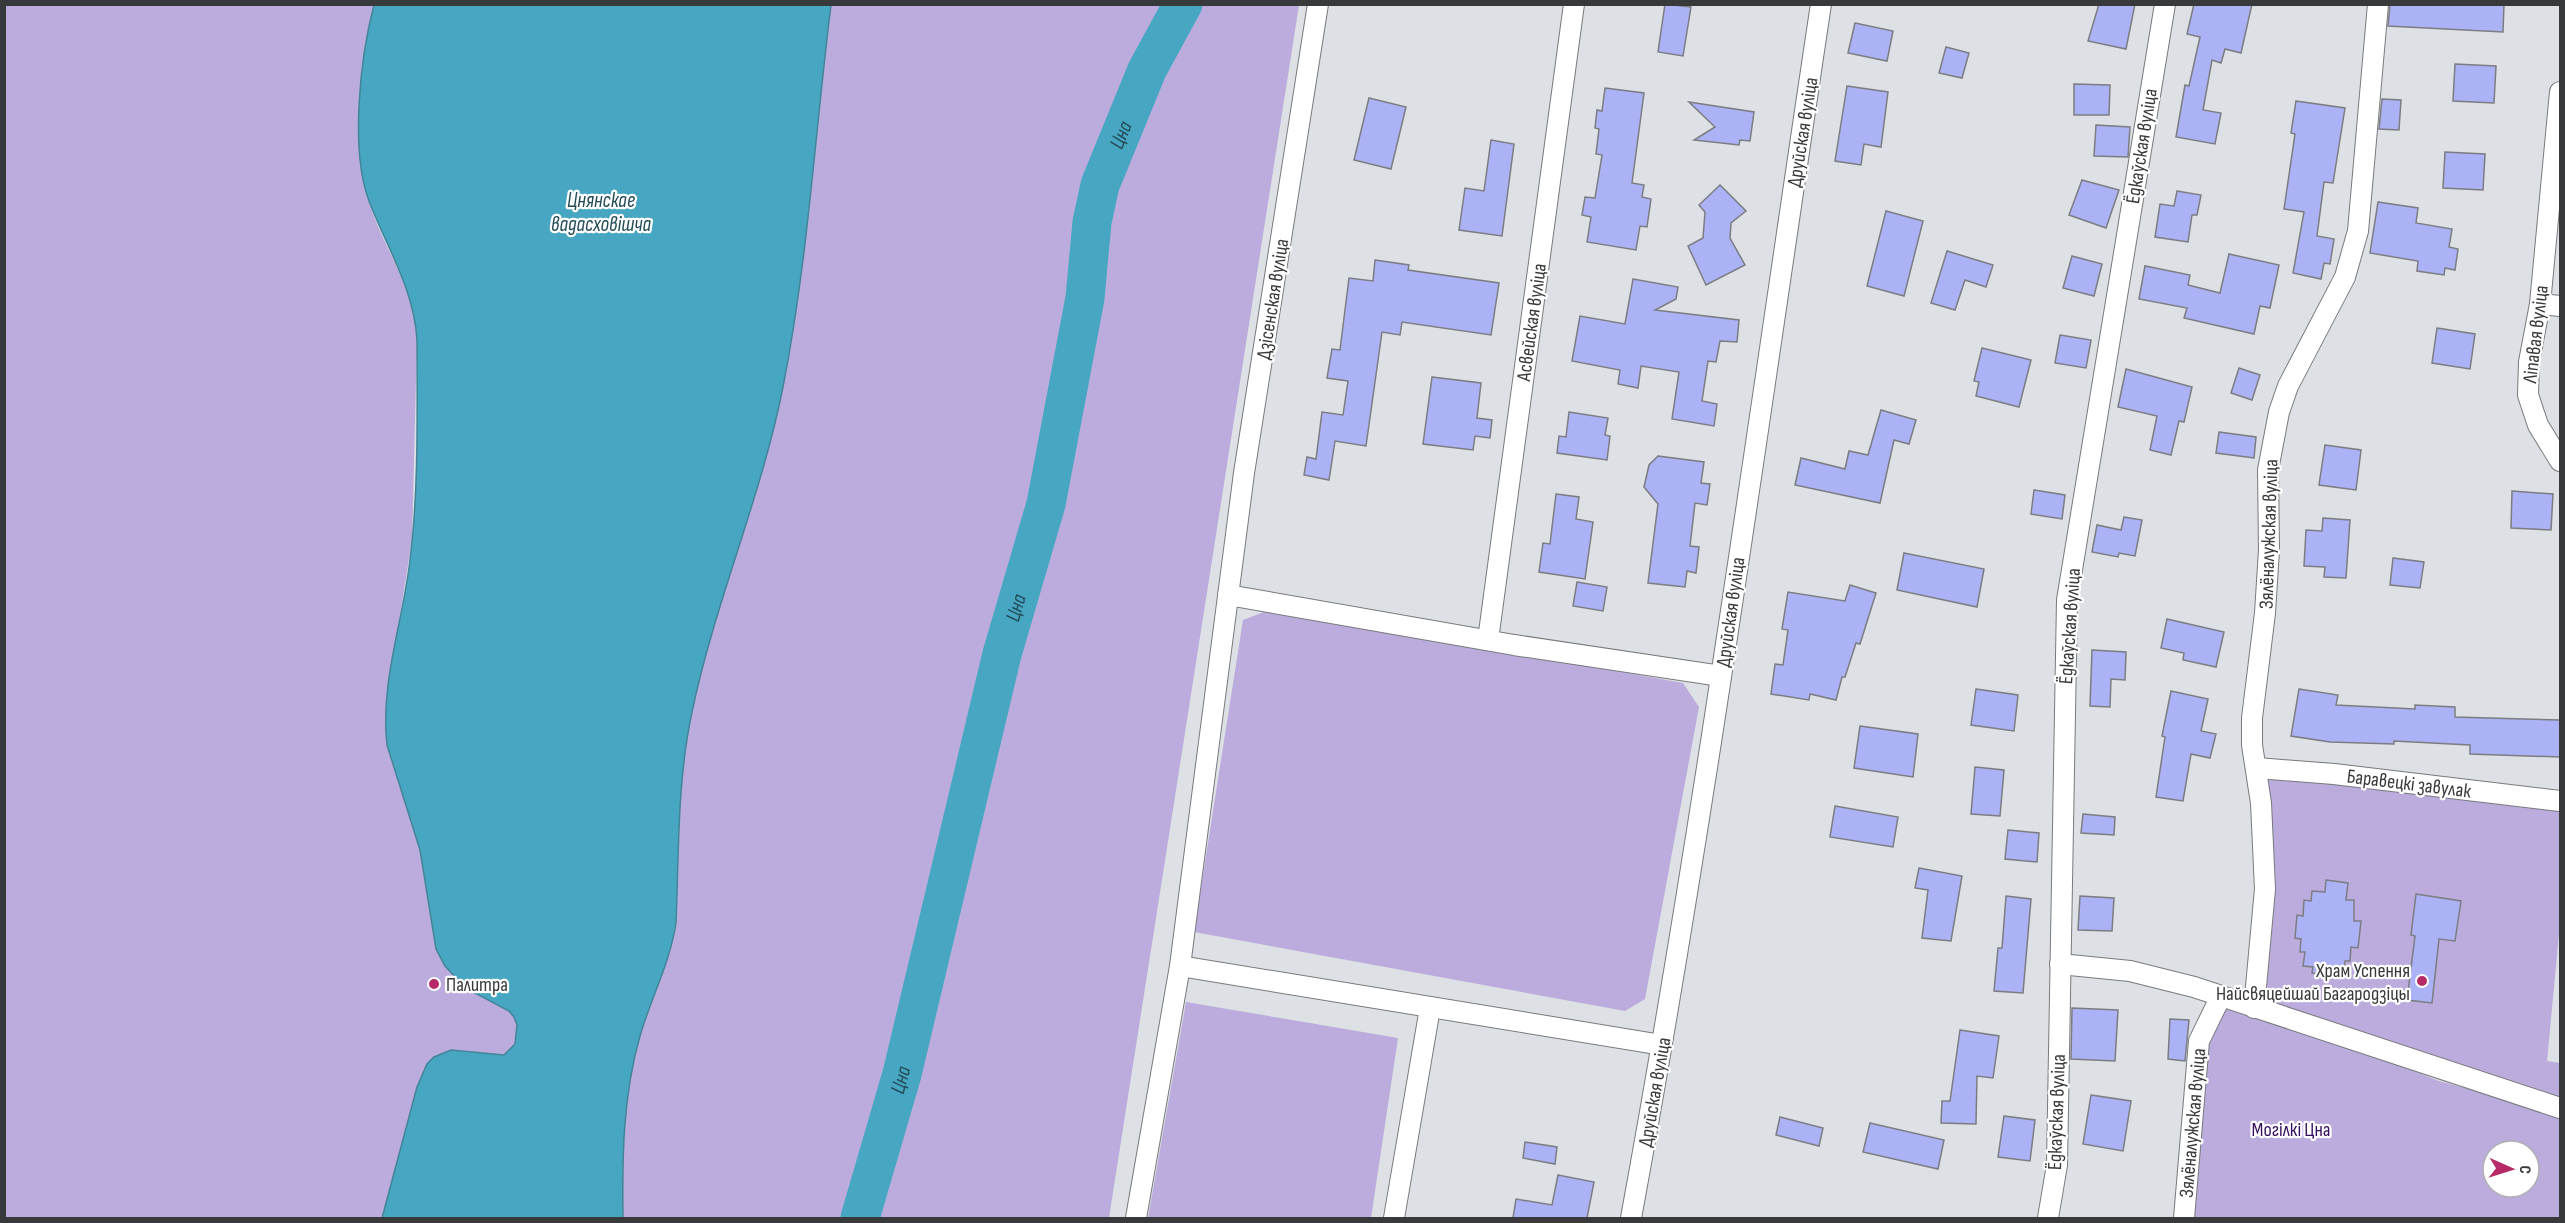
<svg xmlns="http://www.w3.org/2000/svg" width="2565" height="1223" viewBox="0 0 2565 1223" font-family="'Sofia Sans Condensed',sans-serif">
  <rect width="100%" height="100%" fill="#dde0e4"/>
  <g fill="#bcacdd" fill-rule="evenodd">
    <path d="M5,5H375C361,56 353,147 368,199C383,249 414,285 417,340L412,540L386,703L387,745L420,850L436,949L471,991L509,1011L514,1017L517,1025L515,1044L504,1055L451,1050L434,1057L427,1064L417,1087L382,1218H5Z"/>
    <path d="M831,5H1299L1109,1218H623C622,1158 623,1095 640,1036C651,998 670,963 676,923C679,852 677,782 692,712C715,602 761,498 783,387C808,260 815,132 831,5Z"/>
    <path d="M1272,609L1683,683L1699,707L1645,999L1625,1011L1194,932L1243,620Z"/>
    <path d="M2257,768L2560,801V924L2547,1061L2560,1063V1108L2267,1013L2439,1081L2560,1114V1218H2184L2199,1041L2221,996L2254,1008ZM2493,1151H2529V1187H2493Z"/>
    <path d="M1186,1002L1398,1038L1371,1218H1148Z"/>
  </g>
  <path fill="#47a6c2" stroke="#428599" stroke-width="1.5" d="M374,5H831C815,132 808,260 783,387C761,498 715,602 692,712C677,782 679,852 676,923C670,963 651,998 640,1036C623,1095 622,1158 623,1218H382L417,1087L427,1064L434,1057L451,1050L504,1055L515,1044L517,1025L514,1017L509,1011L471,991L457,979L445,966L436,949L420,850L387,745C380,682 403,622 410,560C419,488 417,411 417,340C414,289 387,248 369,201C350,150 360,58 374,5Z"/>
  <g fill="none" stroke-linecap="round" stroke-linejoin="round">
    <path stroke="#47a6c2" stroke-width="39" id="s1" d="M860,1218L902,1074L1002,654L1046,504L1085,298L1092,222L1100,185L1147,70L1183,4"/>
  </g>
  <g fill="#acb2f6" stroke="#7c7d81" stroke-width="1.5">
    <path d="M1665,4L1691,7L1683,56L1658,52Z"/>
    <path d="M2099,4H2135L2126,49L2088,41Z"/>
    <path d="M2194,4H2252L2241,53L2225,49L2221,63L2212,60L2203,110L2221,113L2215,144L2176,137L2185,85L2189,86L2200,37L2187,34Z"/>
    <path d="M2390,4H2504L2503,32L2388,26Z"/>
    <path d="M1855,23L1893,31L1887,61L1848,53Z"/>
    <path d="M1946,47L1969,53L1962,78L1939,73Z"/>
    <path d="M2455,64L2496,66L2494,103L2453,101Z"/>
    <path d="M2074,84L2110,85L2109,115H2074Z"/>
    <path d="M1847,86L1888,92L1881,147L1864,144L1861,165L1835,161Z"/>
    <path d="M1605,88L1644,93L1632,183L1644,185L1642,197L1651,199L1647,227L1640,226L1636,250L1587,242L1591,217L1582,215L1585,197L1595,198L1602,155L1596,154L1599,129L1595,128L1597,110L1602,111Z"/>
    <path d="M1369,98L1406,107L1391,169L1354,160Z"/>
    <path d="M2382,99L2401,100L2399,130L2379,129Z"/>
    <path d="M2296,101L2345,108L2333,183L2324,182L2317,236L2334,239L2330,264L2324,263L2321,279L2293,273L2304,212L2284,209L2295,134L2291,133Z"/>
    <path d="M1689,102L1754,112L1750,141L1740,140L1739,145L1694,140L1715,127Z"/>
    <path d="M2096,125L2130,127L2128,157L2094,156Z"/>
    <path d="M1491,140L1514,144L1502,236L1459,230L1465,188L1484,191Z"/>
    <path d="M2445,152L2485,154L2483,190L2443,188Z"/>
    <path d="M2082,180L2119,190L2106,228L2069,215Z"/>
    <path d="M1720,185L1746,211L1731,223L1730,238L1745,265L1706,285L1688,246L1703,238L1705,212L1699,205Z"/>
    <path d="M2177,191L2201,195L2197,215H2192L2188,242L2155,237L2160,204L2174,206Z"/>
    <path d="M2378,202L2418,208L2416,223L2452,229L2449,247L2458,249L2455,270L2445,268L2444,275L2417,271L2418,261L2370,253Z"/>
    <path d="M1886,211L1923,221L1904,296L1867,286Z"/>
    <path d="M1947,251L1993,265L1986,287L1965,280L1955,310L1931,303Z"/>
    <path d="M2229,254L2279,265L2270,308L2260,306L2254,334L2184,318L2187,308L2139,299L2145,266L2190,275L2188,285L2220,293Z"/>
    <path d="M2072,256L2102,264L2094,296L2063,288Z"/>
    <path d="M1375,260L1409,265L1408,270L1499,283L1491,335L1402,322L1400,335L1382,332L1366,446L1335,441L1329,480L1304,475L1307,457L1316,459L1322,412L1343,415L1348,381L1327,378L1332,349L1340,350L1349,278L1373,281Z"/>
    <path d="M1633,279L1678,287L1676,299L1655,310L1739,320L1737,342L1720,341L1716,362L1708,361L1702,401L1717,404L1714,426L1672,419L1679,372L1641,366L1638,388L1618,384L1620,370L1572,361L1580,316L1625,324Z"/>
    <path d="M2437,328L2475,334L2470,369L2432,363Z"/>
    <path d="M2060,335L2091,340L2086,368L2055,363Z"/>
    <path d="M1982,348L2031,360L2019,407L1976,396L1979,382L1974,381Z"/>
    <path d="M2239,368L2260,375L2252,400L2231,393Z"/>
    <path d="M2126,369L2192,387L2184,422L2179,421L2171,455L2150,450L2157,416L2118,407Z"/>
    <path d="M1432,377L1481,383L1477,418L1492,420L1490,438L1475,436L1473,450L1423,444Z"/>
    <path d="M1881,410L1916,420L1909,444L1894,440L1880,503L1795,485L1801,458L1845,469L1849,451L1868,455Z"/>
    <path d="M1569,412L1608,418L1605,435L1610,436L1607,460L1557,453L1559,436L1566,437Z"/>
    <path d="M2219,432L2256,437L2254,458L2216,453Z"/>
    <path d="M2325,445L2361,450L2356,490L2319,485Z"/>
    <path d="M1658,456L1704,462L1701,483L1710,484L1707,505L1695,503L1690,546L1699,547L1696,573L1687,571L1685,587L1648,583L1658,504L1644,487L1649,465Z"/>
    <path d="M2034,490L2065,495L2062,519L2031,514Z"/>
    <path d="M2512,491L2553,494L2551,530L2511,528Z"/>
    <path d="M1556,494L1579,497L1576,519L1593,522L1585,579L1539,572L1543,543L1550,544Z"/>
    <path d="M2124,517L2142,520L2135,556L2119,553L2118,557L2092,552L2097,525L2121,530Z"/>
    <path d="M2323,518L2350,520L2346,578L2324,577L2325,567L2304,566L2306,530L2322,531Z"/>
    <path d="M1904,553L1984,569L1977,607L1897,590Z"/>
    <path d="M2393,558L2424,562L2420,588L2390,585Z"/>
    <path d="M1577,582L1607,587L1603,611L1573,606Z"/>
    <path d="M1850,585L1876,593L1860,644L1856,643L1845,677H1842L1836,700L1810,694L1809,700L1771,694L1775,664L1783,665L1788,630L1782,629L1788,592L1845,601Z"/>
    <path d="M2167,619L2224,632L2216,667L2183,660L2184,653L2161,648Z"/>
    <path d="M2092,650L2126,652L2125,680L2111,679L2110,707L2090,706Z"/>
    <path d="M1976,689L2018,695L2014,731L1971,725Z"/>
    <path d="M2299,689L2338,695L2336,705L2415,709V705L2455,707V717L2560,720V757L2470,754V745L2394,741V744L2330,742L2291,736Z"/>
    <path d="M2171,691L2208,699L2201,731L2216,734L2210,758L2191,754L2183,801L2156,797L2165,737L2162,736Z"/>
    <path d="M1860,726L1918,734L1913,777L1854,768Z"/>
    <path d="M1975,767L2004,770L2000,816L1971,814Z"/>
    <path d="M1835,806L1898,817L1893,847L1830,837Z"/>
    <path d="M2083,814L2115,817L2114,835L2081,833Z"/>
    <path d="M2008,830L2039,833L2037,862L2005,859Z"/>
    <path d="M1919,868L1962,876L1951,941L1922,938L1928,890L1915,888Z"/>
    <path d="M2326,880L2348,883L2346,900H2354V921H2361L2358,948L2351,947L2350,961H2345L2344,969L2334,968L2333,975L2312,973L2313,967L2303,966L2305,952H2300L2301,939L2295,938L2297,915L2303,916L2304,900L2311,901L2312,891L2325,892Z"/>
    <path d="M2416,894L2461,901L2455,941L2439,939L2432,1003L2407,1000L2415,936L2411,935Z"/>
    <path d="M2006,896L2031,899L2023,993L1994,991L1998,948H2002Z"/>
    <path d="M2080,896L2114,898L2112,931L2078,930Z"/>
    <path d="M2072,1008L2118,1010L2115,1061L2071,1059Z"/>
    <path d="M2170,1019L2189,1020L2185,1061L2168,1059Z"/>
    <path d="M1960,1030L1999,1036L1993,1078L1977,1076L1976,1124L1941,1123L1942,1101H1950Z"/>
    <path d="M2091,1095L2131,1101L2123,1151L2083,1144Z"/>
    <path d="M2004,1116L2035,1120L2030,1161L1998,1157Z"/>
    <path d="M1780,1117L1823,1128L1819,1146L1776,1135Z"/>
    <path d="M1870,1123L1944,1140L1938,1169L1863,1152Z"/>
    <path d="M1525,1142L1557,1147L1555,1164L1523,1158Z"/>
    <path d="M1558,1175L1594,1182L1587,1218H1513L1516,1199L1552,1205Z"/>
  </g>
  <g fill="none" stroke-linecap="round" stroke-linejoin="round">
    <defs>
      <g id="street">
        <path d="M2560,92L2540,304L2529,362L2528,395L2538,425L2560,461"/>
        <path d="M2540,304L2560,306"/>
        <path d="M1228,595L1514,645L1721,676"/>
        <path d="M1488,640L1574,4"/>
        <path d="M2257,768L2334,774L2560,801"/>
        <path d="M2060,964L2130,971L2194,987L2560,1108"/>
        <path d="M1180,966L1662,1045"/>
        <path d="M2254,1008L2265,889L2261,803L2252,745V718L2265,613L2269,550L2268,470L2279,412L2288,386L2345,277L2358,231L2378,4"/>
        <path d="M1136,1218L1180,966L1244,473L1318,4"/>
        <path d="M1394,1218L1430,1008"/>
        <path d="M1631,1218C1705,816 1760,409 1821,4"/>
        <path d="M2048,1218L2057,1165L2067,600L2165,4"/>
        <path d="M2184,1218L2199,1041L2221,996"/>
      </g>
    </defs>
    <use href="#street" stroke="#787a7d" stroke-width="22"/>
    <use href="#street" stroke="#fff" stroke-width="20"/>
  </g>
  <g fill="#b62b67" stroke="#fff" stroke-width="2">
    <circle cx="2422" cy="981" r="6"/>
    <circle cx="434" cy="984" r="6"/>
  </g>
  <g text-anchor="middle" stroke-width="4.5" stroke-linejoin="round" paint-order="stroke">
    <g font-size="20" fill="#38393a" stroke="#fff">
      <text transform="translate(1802 132) rotate(-81)" y="7">Друйская вуліца</text>
      <text transform="translate(2141 146) rotate(-81)" y="7">Ёдкаўская вуліца</text>
      <text transform="translate(1272 299) rotate(-81)" y="7">Дзісенская вуліца</text>
      <text transform="translate(1531 322) rotate(-82)" y="7">Асвейская вуліца</text>
      <text transform="translate(2535 334) rotate(-83)" y="7">Ліпавая вуліца</text>
      <text transform="translate(2268 534) rotate(-88)" y="7">Зялёналужская вуліца</text>
      <text transform="translate(1730 612) rotate(-82)" y="7">Друйская вуліца</text>
      <text transform="translate(2069 626) rotate(-86)" y="7">Ёдкаўская вуліца</text>
      <text transform="translate(2409 783) rotate(7)" y="7">Баравецкі завулак</text>
      <text transform="translate(1654 1092) rotate(-80)" y="7">Друйская вуліца</text>
      <text transform="translate(2056 1112) rotate(-88)" y="7">Ёдкаўская вуліца</text>
      <text transform="translate(2192 1123) rotate(-85)" y="7">Зялёналужская вуліца</text>
    </g>
    <g font-size="20" fill="#38393a" stroke="#fff" text-anchor="end">
      <text x="2410" y="977">Храм Успення<tspan x="2410" dy="23">Найсвяцейшай Багародзіцы</tspan></text>
      <text x="446" y="991" text-anchor="start">Палитра</text>
    </g>
    <g font-size="20" fill="#36115f" stroke="#fff">
      <text x="2291" y="1136">Могілкі Цна</text>
    </g>
    <g font-size="21" font-style="italic" fill="#234c59" stroke="#fff">
      <text dy="7" stroke="none"><textPath href="#s1" startOffset="1116">Цна</textPath></text>
      <text x="601" y="207">Цнянскае<tspan x="601" dy="24">вадасховішча</tspan></text>
      <text dy="7" stroke="none"><textPath href="#s1" startOffset="630">Цна</textPath></text>
      <text dy="7" stroke="none"><textPath href="#s1" startOffset="144">Цна</textPath></text>
    </g>
  </g>
  <rect width="2565" height="1223" fill="none" stroke="#38393a" stroke-width="12"/>
  <g transform="translate(2511 1169) rotate(93)"><circle r="28" fill="#ffffff" stroke="#afb0b0" stroke-width="1.5"/>
  <path d="M0-4.5L10 22L0 15L-10 22Z" fill="#b62b67"/>
  <text y="-9" font-size="16" font-weight="bold" text-anchor="middle" fill="#38393a">С</text>
  </g>
</svg>
